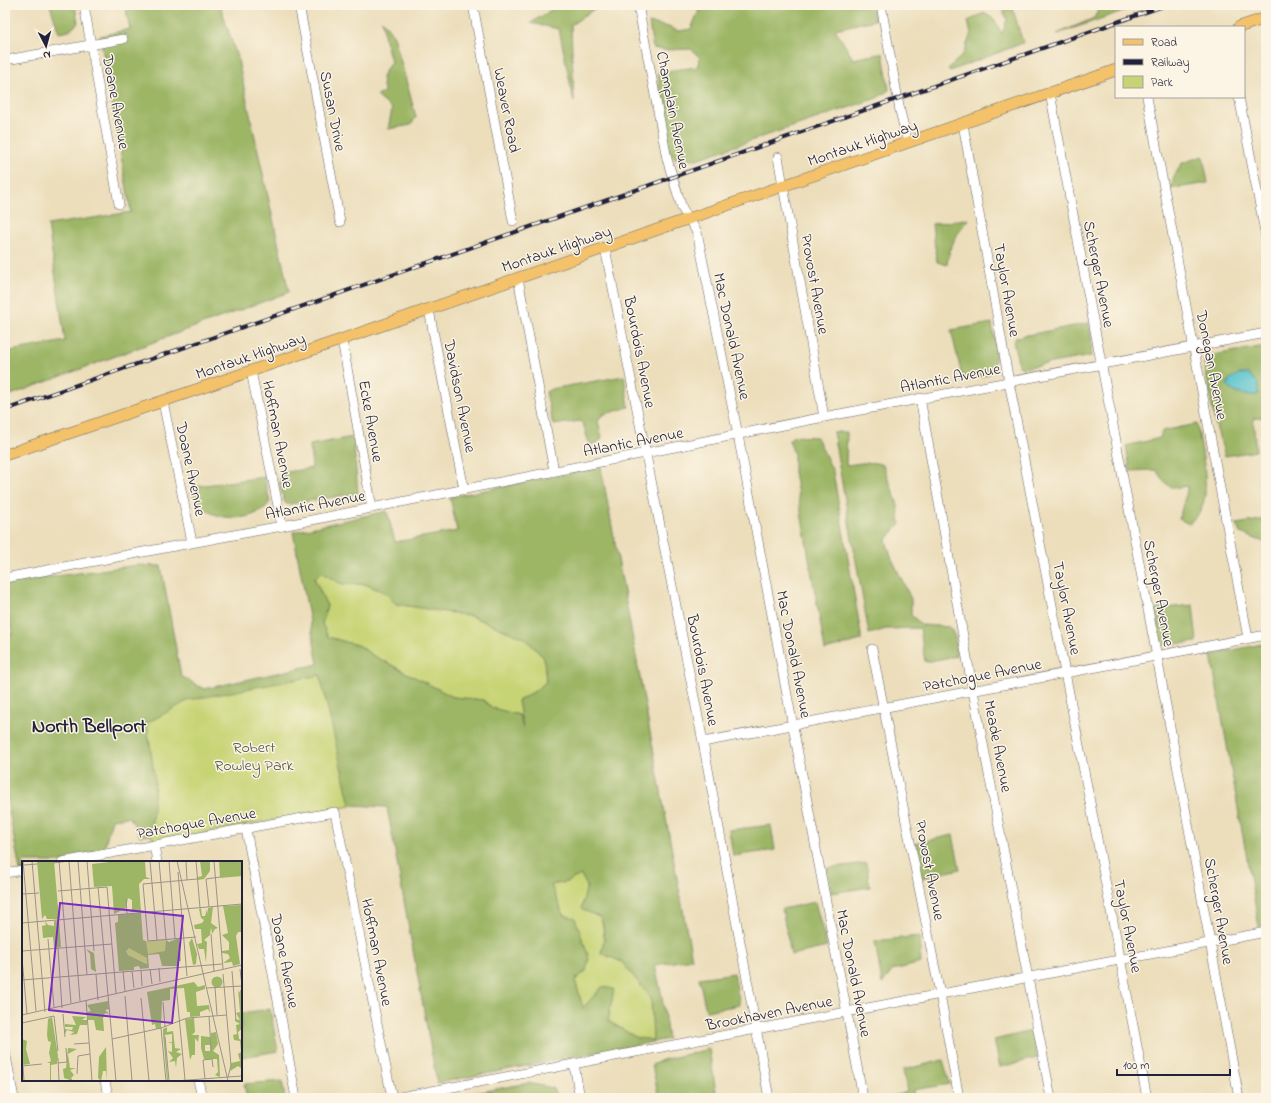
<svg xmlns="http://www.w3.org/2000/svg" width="1271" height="1103" viewBox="0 0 1271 1103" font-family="'Indie Flower',sans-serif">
  <rect width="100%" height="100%" fill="#fcf5e5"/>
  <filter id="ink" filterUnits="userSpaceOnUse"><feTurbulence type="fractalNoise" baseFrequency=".025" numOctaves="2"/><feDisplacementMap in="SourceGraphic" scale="8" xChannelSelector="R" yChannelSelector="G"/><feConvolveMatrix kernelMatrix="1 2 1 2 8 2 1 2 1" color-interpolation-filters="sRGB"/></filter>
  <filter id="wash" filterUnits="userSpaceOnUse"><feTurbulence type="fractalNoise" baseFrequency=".012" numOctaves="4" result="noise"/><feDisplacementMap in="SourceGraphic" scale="16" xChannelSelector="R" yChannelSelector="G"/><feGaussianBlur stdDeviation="0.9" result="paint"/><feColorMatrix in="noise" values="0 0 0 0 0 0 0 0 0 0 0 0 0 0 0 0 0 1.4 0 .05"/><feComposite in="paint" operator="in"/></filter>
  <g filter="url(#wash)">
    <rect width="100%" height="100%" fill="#ecdebb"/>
    <g fill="#c7d475" stroke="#747b58">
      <path d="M322,573L342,584H365L384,592L396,604L471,616L526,639L544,658L546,682L535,691L518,701L525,735L519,715L492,708L483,700L453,697L372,655L360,646L328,637L322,624L327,606L314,578Z"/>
      <path d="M327,673L351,806L153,842L129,709Z"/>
      <path d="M581,874C594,898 610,926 601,953L622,962L651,998L654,1040L637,1038L608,1021L610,1011L602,988L583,1008L575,980L586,971L551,885L566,882Z"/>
    </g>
    <g fill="#9db666" stroke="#606c50" fill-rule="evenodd">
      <path d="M50,5H75L78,23L69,31L59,33Z"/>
      <path d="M125,5H220L238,60L289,292L5,397V352L65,341L48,225L131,212L100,36L130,29Z"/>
      <path d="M554,5H576L594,9L571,25L574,102L559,29L531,23L554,8Z"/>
      <path d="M701,5H872L875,20L835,29L853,59L883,53L889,90L877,98L697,159L675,158L665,150L658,72L697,67L700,58L691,49L664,50L653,48L649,23L669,27L678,31L691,29Z"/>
      <path d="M1101,5H1140L1057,34L1094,18Z"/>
      <path d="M1012,6L1023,43L950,71L948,69L963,54L971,34L968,21L984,13L994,19L1002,34L1007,19L1003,11Z"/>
      <path d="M382,20L394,36L416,117L411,125L388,129L392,109L377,96L384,92L382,77L391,61L385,40Z"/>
      <path d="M1203,156L1208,183L1170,189L1175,175L1182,163Z"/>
      <path d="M968,219C957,234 949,246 947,265L937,262L932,224Z"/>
      <path d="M992,323C994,342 1001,359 988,375L963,380L951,330Z"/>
      <path d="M1089,323L1092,343L1091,356L1023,368L1019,366L1013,341L1017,337Z"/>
      <path d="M1266,346V417L1253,419L1256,451L1225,456L1215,423L1204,362L1207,356Z"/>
      <path d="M624,376L629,407L602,415L598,421L602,437L599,442L591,445C585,438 587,427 580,421L553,425L546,392L551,389Z"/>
      <path d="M1197,424C1201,449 1212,489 1200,512C1197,516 1192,520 1189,524L1179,519L1188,486L1173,488L1164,482L1156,470L1130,471L1126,446L1160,438L1162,431Z"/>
      <path d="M833,432H847L846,465C859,464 871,460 883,465L898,505L900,524L886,540L891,557L911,599V615L922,625L950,627L955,637L956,656L925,662L920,628L886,629L869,634Z"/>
      <path d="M793,436L817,437L833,472L861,634V640L825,650L794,472V454L789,440Z"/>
      <path d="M353,437L358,493L290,504L285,503L279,485L281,473L312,468L310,445Z"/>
      <path d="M601,467L692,959L655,965L662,997L668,1039L437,1083L387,807L350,805L320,675L189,700L147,723L155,781L151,835L140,836L130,817L112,819L104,848L62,862H23V876H21L5,790V635L12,634L5,597V583L138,565L161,566L181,676L204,689L318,664L293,532L387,511L395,542L457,531L450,497ZM322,573L342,584H365L384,592L396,604L471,616L526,639L544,658L546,682L535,691L518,701L523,728L519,715L492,708L483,700L453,697L372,655L360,646L328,637L322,624L327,606L314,578ZM581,875L587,886L581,909L601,918C605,931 605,940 601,953L622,962L651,998L653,1040L637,1038L608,1021L614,989L602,987L583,1008L575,980L586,971L589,958L575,918L563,915L551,885L566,882Z"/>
      <path d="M264,477L270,502C256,522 222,522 203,508C198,504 194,498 191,493L198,486Z"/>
      <path d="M1266,519V548L1264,542L1240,533L1236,524Z"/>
      <path d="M1193,605L1197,642L1161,645L1156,609Z"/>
      <path d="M1266,643V925L1259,927L1211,655Z"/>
      <path d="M771,825L775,850L733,856L729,830Z"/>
      <path d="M953,835L960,869L921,878L916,843Z"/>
      <path d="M866,863L870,887L831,893L827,868Z"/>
      <path d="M815,902L827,947L791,955L782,909Z"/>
      <path d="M919,936L921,963L893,970L882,984L875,941Z"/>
      <path d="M734,973L740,1005L706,1011L699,978Z"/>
      <path d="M270,1009L278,1051L242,1057L241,1013Z"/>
      <path d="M1031,1031L1037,1058L1000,1067L994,1040Z"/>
      <path d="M709,1049L717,1098H659L652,1065L662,1060Z"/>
      <path d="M943,1060L950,1084L913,1090L914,1098H886L907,1092L903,1070Z"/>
      <path d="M282,1081L285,1098H247L244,1084Z"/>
      <path d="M528,1083L553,1088L557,1098H448Z"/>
    </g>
    <path fill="#56c3ce" stroke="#3c7284" d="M1239,374H1248L1258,383V395C1247,395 1234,396 1227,385L1230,379Z"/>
  </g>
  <g filter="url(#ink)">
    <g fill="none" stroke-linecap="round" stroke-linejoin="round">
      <defs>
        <g id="minor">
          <path d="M84,5L119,204"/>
          <path d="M299,5L340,222"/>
          <path d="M473,5L513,221"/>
          <path d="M638,5L667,159L682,208L697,232L738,435L863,1098"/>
          <path d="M881,5L900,111L908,143"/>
          <path d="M12,59L123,39"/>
          <path d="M1050,93L1157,657L1239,1098"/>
          <path d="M1147,97L1248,638"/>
          <path d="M1239,97L1266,237"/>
          <path d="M963,124L1009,382L1147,1098"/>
          <path d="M778,157L824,417"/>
          <path d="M605,248L703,742L769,1098"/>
          <path d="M518,278L554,471"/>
          <path d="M429,310L464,489"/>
          <path d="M342,340L372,508"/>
          <path d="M251,371L282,526"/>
          <path d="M920,398L973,691L1051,1098"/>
          <path d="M163,402L192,542"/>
          <path d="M5,578L282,526L824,417L1266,333"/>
          <path d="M872,649L940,994L959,1098"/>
          <path d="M703,742L1266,635"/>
          <path d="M246,829L296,1098"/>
          <path d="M154,845L157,862"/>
          <path d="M62,862L335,812L392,1098"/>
          <path d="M5,873L23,870"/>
          <path d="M5,1051L14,1098"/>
          <path d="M574,1064L580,1098"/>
          <path d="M105,1080L108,1098"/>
          <path d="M198,1080L202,1098"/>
          <path d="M395,1098L1266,932"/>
        </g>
        <g id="major">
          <path d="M1239,27L1266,18"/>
          <path d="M5,455L251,371L1116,70"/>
        </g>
      </defs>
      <use href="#minor" stroke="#696468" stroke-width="10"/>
      <use href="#major" stroke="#696468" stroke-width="12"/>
      <use href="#minor" stroke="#fff" stroke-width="9"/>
      <use href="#major" stroke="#f3c26a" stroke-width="11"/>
      <defs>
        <path id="rail" d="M5,410L1166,5"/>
      </defs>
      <use href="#rail" stroke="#22223b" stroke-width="4"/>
      <use href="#rail" stroke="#fcf5e5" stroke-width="2.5" stroke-dasharray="8" stroke-linecap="butt"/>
    </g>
  </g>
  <g text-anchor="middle" stroke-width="3" stroke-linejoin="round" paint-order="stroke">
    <g font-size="16" fill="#22223b" stroke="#fcf5e5">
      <text transform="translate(117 102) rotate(80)" y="6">Doane Avenue</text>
      <text transform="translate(508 110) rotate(79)" y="6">Weaver Road</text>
      <text transform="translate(674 110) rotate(79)" y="6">Champlain Avenue</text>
      <text transform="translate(334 111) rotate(79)" y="6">Susan Drive</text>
      <text transform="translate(862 142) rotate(-19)" y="6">Montauk Highway</text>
      <text transform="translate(556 248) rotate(-19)" y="6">Montauk Highway</text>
      <text transform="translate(1100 274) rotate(79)" y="6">Scherger Avenue</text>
      <text transform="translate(816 284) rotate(80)" y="6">Provost Avenue</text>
      <text transform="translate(1008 290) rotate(80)" y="6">Taylor Avenue</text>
      <text transform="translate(733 336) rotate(78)" y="6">Mac Donald Avenue</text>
      <text transform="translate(641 352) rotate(79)" y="6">Bourdois Avenue</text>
      <text transform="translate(250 355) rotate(-19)" y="6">Montauk Highway</text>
      <text transform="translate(1213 365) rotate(79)" y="6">Donegan Avenue</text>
      <text transform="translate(950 377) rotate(-11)" y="6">Atlantic Avenue</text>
      <text transform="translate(461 396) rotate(79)" y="6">Davidson Avenue</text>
      <text transform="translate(372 421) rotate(80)" y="6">Ecke Avenue</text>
      <text transform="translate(279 434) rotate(79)" y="6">Hoffman Avenue</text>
      <text transform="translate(633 441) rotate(-11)" y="6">Atlantic Avenue</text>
      <text transform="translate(192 469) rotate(78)" y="6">Doane Avenue</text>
      <text transform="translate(315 504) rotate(-11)" y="6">Atlantic Avenue</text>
      <text transform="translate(1160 593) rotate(79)" y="6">Scherger Avenue</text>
      <text transform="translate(1068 608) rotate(79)" y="6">Taylor Avenue</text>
      <text transform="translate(795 654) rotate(79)" y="6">Mac Donald Avenue</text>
      <text transform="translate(704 670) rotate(79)" y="6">Bourdois Avenue</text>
      <text transform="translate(982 674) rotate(-11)" y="6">Patchogue Avenue</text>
      <text transform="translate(999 746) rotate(79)" y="6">Meade Avenue</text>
      <text transform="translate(196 822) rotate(-10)" y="6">Patchogue Avenue</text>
      <text transform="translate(931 870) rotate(79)" y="6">Provost Avenue</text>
      <text transform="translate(1220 911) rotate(80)" y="6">Scherger Avenue</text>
      <text transform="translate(1129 926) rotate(79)" y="6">Taylor Avenue</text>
      <text transform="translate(378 952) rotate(79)" y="6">Hoffman Avenue</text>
      <text transform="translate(286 961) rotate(79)" y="6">Doane Avenue</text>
      <text transform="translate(855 973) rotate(79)" y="6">Mac Donald Avenue</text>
      <text transform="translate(769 1012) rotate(-11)" y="6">Brookhaven Avenue</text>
    </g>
    <g font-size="16" fill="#54574c" stroke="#fcf5e5">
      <text x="254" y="752">Robert<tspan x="254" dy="18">Rowley Park</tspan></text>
    </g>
    <g font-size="20" font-weight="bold" fill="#22223b" stroke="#fcf5e5">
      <text x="89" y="732">North Bellport</text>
    </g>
  </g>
  <g transform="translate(22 861)">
    <rect width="220" height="220" fill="#ecdebb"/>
    <path d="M144,79L145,92L125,93L124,80ZM107,85L125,97L126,103L106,94L104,90Z" fill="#c7d475"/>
    <path d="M15,0H32L37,58H25L23,54L20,58ZM96,0H123L124,16L129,18H122L117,23L119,51H108L110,48V39L106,37L104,47L92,53L90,25L72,26L70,3ZM178,0H188V10L182,18L176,19V16L180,15ZM197,0H220V15L198,17ZM219,44L220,71H216L214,75L218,103L211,105L210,101L201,102L208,97L206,93L200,92V90L207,89V81L200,74L206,72L201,45ZM191,46L189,62L196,67L193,68L190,73L189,66L188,74L182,79L185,81L184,102L182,88H177L175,83L180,82L179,68H173L172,64L180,62L182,59L179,57L177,48L179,47L180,55H183L185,48L186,53V47ZM119,52L121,79L124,80L126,93L143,90L144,79L147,81L157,77L159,100H156V105H140L137,93L126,94L127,107L118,108L117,105L112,106V109L97,110L93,62L96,61V54ZM107,87L125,97V103L106,94L104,90ZM37,59L39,86L32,87L31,76L21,77L20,65L24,64L23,60L26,64L32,65V60ZM170,77L175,93L174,103L171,104L167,82ZM64,88L72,92L74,111L69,108L68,93ZM189.5 121a5.5 5.5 0 1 1 11 0a5.5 5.5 0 1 1-11 0ZM172,121L176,126L183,124V128L174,131L175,145L187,144L188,152L186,148L178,151V155L168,156V151H165L162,127L148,128V139L140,140L139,167L134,168L133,163L130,164L125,131ZM220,126V168L216,171L217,178L220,179L219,207L216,205L208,210L209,202L218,200L216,193L219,191L218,180L212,179L211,174L215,173L214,164L218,163L213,160V158L218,159L214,152L218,151L216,128L217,132ZM86,140L87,148L83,149L87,153L83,152L81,157L82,170L74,169L72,159H66L65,151L69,150L65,144ZM50,155L64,156L60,159H65V164H58L55,173L48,174L52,171L45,169L43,173V168L50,169L51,166H43V163L54,164ZM30,156L36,195L35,203L29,204V220H28V202H25L29,200L27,192L29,181L26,180L25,174L26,158ZM172,157L173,171L170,174H177L176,181L173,177V194H170L168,199L163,158ZM145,166V171L151,170L153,187L159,188L154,191L160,193L155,197L154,207L153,200L147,201L151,197L146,190L150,191V182L145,181H150V173L143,174L146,219L145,220L141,173V168ZM194,171L196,183L191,190L197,194L198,216L193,214L196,211L195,198H182L179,187V175L188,176V184H183V190H188L189,172ZM0,178L5,180L4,188L8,203L0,204ZM84,186L85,220L84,210H81L79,220L76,217L77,196ZM46,187L55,188L46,193L48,207H54L48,209L52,214L49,217L51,220L42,217L41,208L44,207Z" fill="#9db666" fill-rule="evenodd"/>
    <path fill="none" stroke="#9b9388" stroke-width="1" d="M1,0L14,150M10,0L23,151M37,0L49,142M47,0L58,140M56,0L65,114M65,0L72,90M128,0L135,79M137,0L144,78M147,0L153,78M155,0L206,220M164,0L165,19M174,0L178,47M192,0L201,108M31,2L47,0M2,4L15,3M156,11L165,115M76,26L94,220M36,30L85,26L94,132M0,33L17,32M104,38L105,53M187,46L184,18L198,16M0,62L220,43M189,73L192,110M174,76L126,80L121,23L175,18M26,78L32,146M36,87L40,147M0,90L90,83M0,97L5,153M137,107L138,121M128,108L130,123M218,108L220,125M119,109L120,125M101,110L103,130M110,110L112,127M210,110L214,159M74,113L76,139M201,113L209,204L206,216M0,119L200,103M154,123L163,219M193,126L195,154M185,127L220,125M103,135L110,220M119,137L127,220M64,139L70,220M141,141L143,166M41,153L43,176M0,154L220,104M187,155L189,188M0,162L32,155L36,190M139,167L144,220M143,176L147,220M90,178L139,167L165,157L205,154M52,183L67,182M36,197L37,220M36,202L45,201L44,187M0,205L20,203M1,205L2,220M55,213L56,195L68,193M183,218L181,199L190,198L191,206M153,220L220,215"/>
    <path fill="#7b2cbf" fill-opacity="0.15" stroke="#7b2cbf" stroke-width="2" d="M38,42L161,55L150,162L27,149Z"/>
    <rect width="220" height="220" fill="none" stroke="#22223b" stroke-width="2"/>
  </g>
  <rect width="1271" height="1103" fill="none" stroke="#fcf5e5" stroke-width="20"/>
  <rect x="1115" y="26" width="130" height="72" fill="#fcf5e5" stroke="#a5a1a1"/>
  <rect x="1123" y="39" width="20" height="6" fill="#f3c26a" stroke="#a5a1a1"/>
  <text x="1151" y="46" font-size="12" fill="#22223b">Road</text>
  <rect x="1123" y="59" width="20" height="6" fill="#22223b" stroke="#a5a1a1"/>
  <text x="1151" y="66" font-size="12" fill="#22223b">Railway</text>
  <rect x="1123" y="76" width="20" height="12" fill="#c7d475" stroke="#a5a1a1"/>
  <text x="1151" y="86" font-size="12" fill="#22223b">Park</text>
  <g transform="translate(46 46) rotate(174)" stroke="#fcf5e5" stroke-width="3" paint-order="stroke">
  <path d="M0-3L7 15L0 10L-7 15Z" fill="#22223b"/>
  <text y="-6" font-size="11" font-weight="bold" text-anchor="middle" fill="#22223b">N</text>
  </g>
  <path d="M1117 1069v6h113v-6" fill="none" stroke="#22223b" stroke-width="2"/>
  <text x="1123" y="1069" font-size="12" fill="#22223b" stroke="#fcf5e5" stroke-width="3" paint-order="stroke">100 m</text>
</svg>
